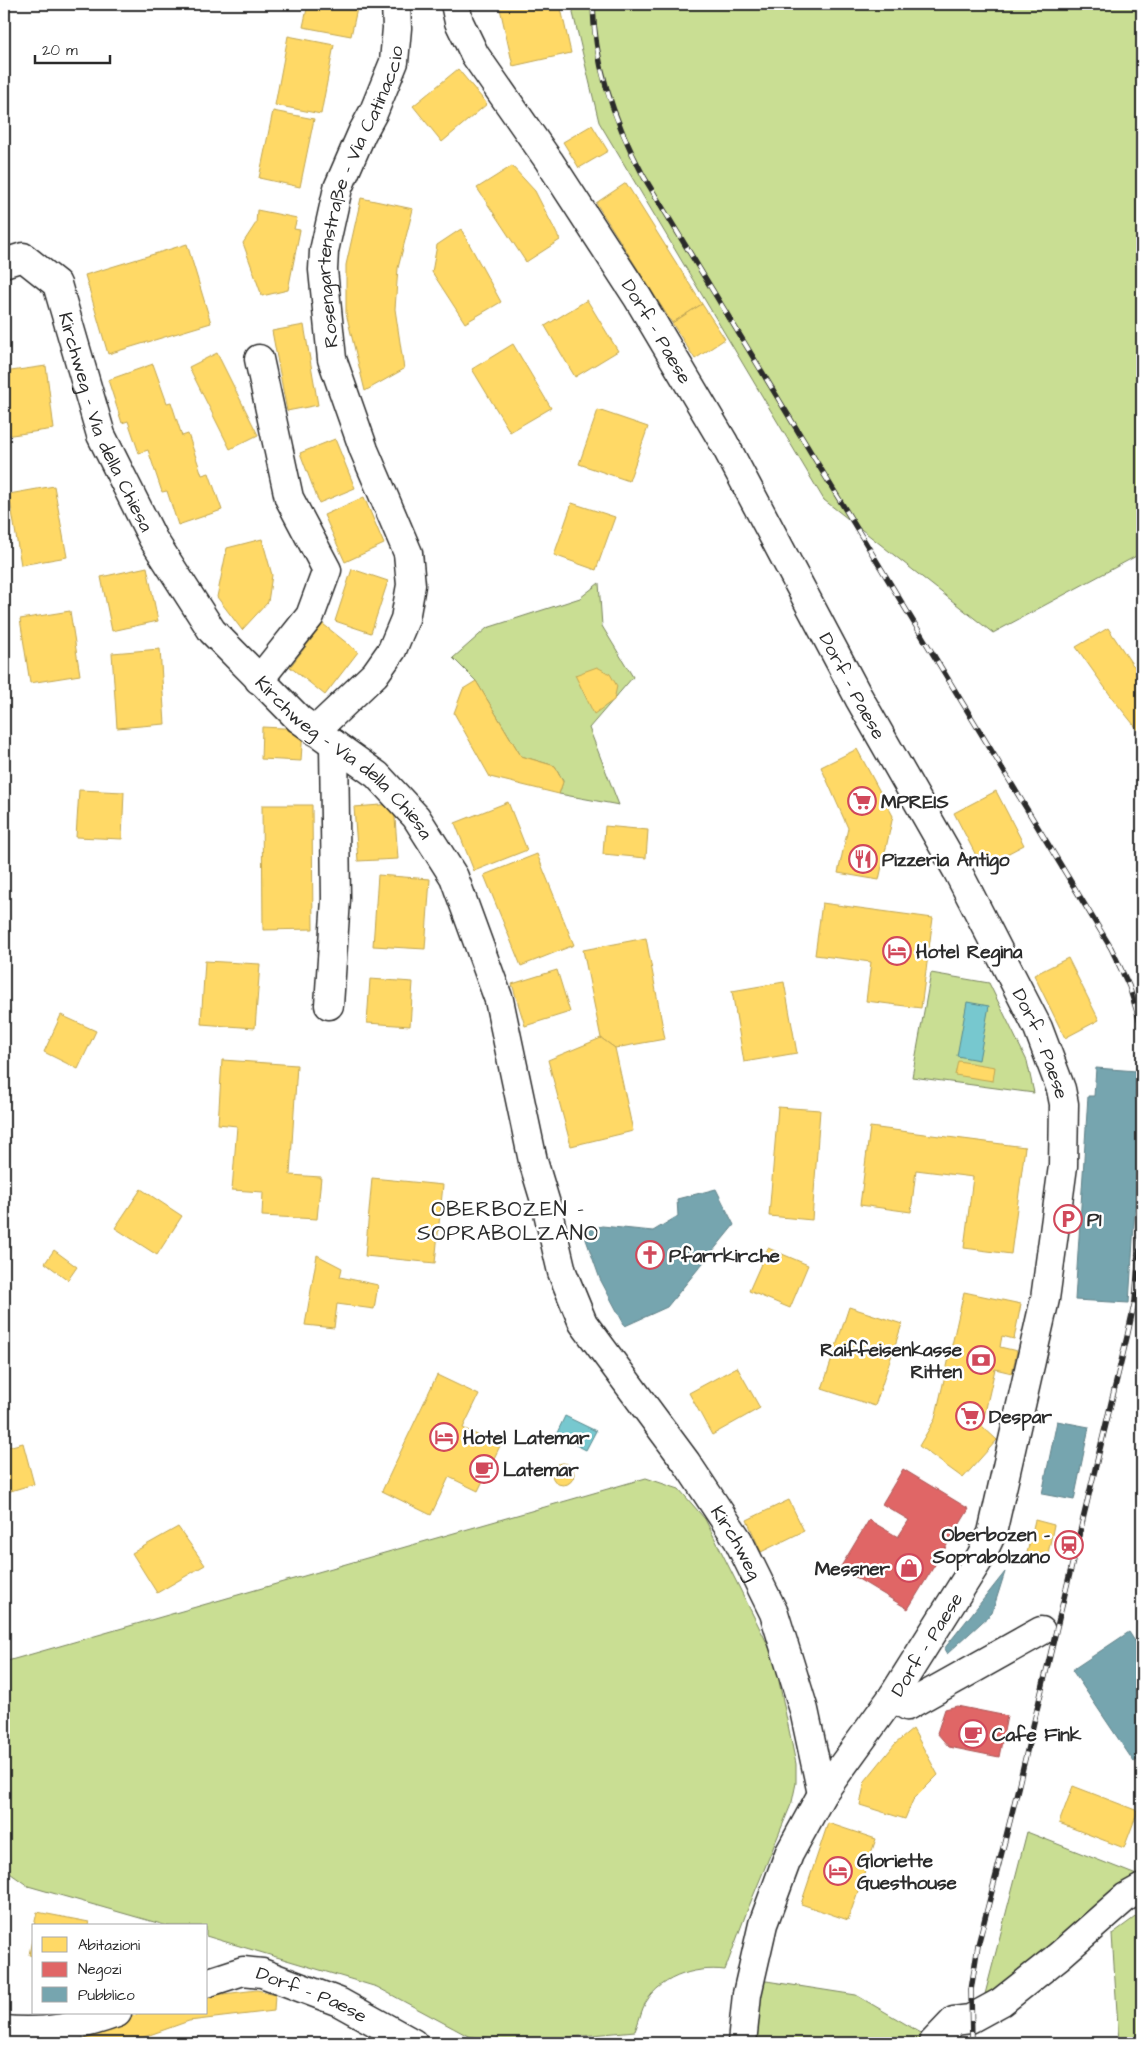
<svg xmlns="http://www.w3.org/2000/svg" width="1146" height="2047" viewBox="0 0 1146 2047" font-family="'Architects Daughter',sans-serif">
  <rect width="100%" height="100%" fill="#fff"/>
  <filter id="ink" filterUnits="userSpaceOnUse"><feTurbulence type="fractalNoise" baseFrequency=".02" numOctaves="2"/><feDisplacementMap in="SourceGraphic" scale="10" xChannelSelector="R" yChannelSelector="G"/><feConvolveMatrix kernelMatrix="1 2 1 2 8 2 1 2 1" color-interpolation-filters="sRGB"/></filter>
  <g filter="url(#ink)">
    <g fill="#c9de93" stroke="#7a845f">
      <path d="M574,4H1142V553L993,633L824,500L599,122L573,13Z"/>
      <path d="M599,583L602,626L633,677L589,728L619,805L559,794L563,781L555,766L521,756L476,681L453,658L487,628L580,598Z"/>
      <path d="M931,973L989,983L1027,1061L1034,1093L912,1077Z"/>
      <path d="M646,1478L679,1489L705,1519L774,1657L796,1764V1783L792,1802L747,1911L725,1970C694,1966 656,1978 643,2008C640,2016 638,2024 635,2031L508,2043L468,2036L377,1987L206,1936V1926H168L28,1886L4,1869V1662Z"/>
      <path d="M1027,1832L1139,1876L1114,1889L1019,1973L984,1998Z"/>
      <path d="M1142,1912V2043H1119L1112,1934Z"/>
      <path d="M760,1980L856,1995L928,2037L920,2043H750Z"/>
    </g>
    <g fill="#77c8cf" stroke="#59898d">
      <path d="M967,1002L989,1006L979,1060L957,1056Z"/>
      <path d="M565,1416L596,1431L586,1450L556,1435Z"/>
    </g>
    <g fill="#ffd966" stroke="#bfa554">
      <path d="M308,4H358L351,36L303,27Z"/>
      <path d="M499,4H560L571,53L513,66Z"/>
      <path d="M288,36L334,45L321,114L275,105Z"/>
      <path d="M458,69L487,104L442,142L413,106Z"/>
      <path d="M273,111L314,119L300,187L259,178Z"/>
      <path d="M592,125L608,151L579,168L563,142Z"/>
      <path d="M512,166L535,191L560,240L526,262L477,188Z"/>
      <path d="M626,183L702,304L672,323L596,203Z"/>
      <path d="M361,198L413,209L398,268L395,309L404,369L365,391L346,313V265Z"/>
      <path d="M257,210L297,218L294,229L300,230L288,290L262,296L243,243L256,223Z"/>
      <path d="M461,229L501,302L465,323L432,272L437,245Z"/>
      <path d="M187,244L211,323L108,354L85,275Z"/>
      <path d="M587,300L618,351L575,377L545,326Z"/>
      <path d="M702,304L725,339L695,359L672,323Z"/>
      <path d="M304,325L318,405L287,411L272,331Z"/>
      <path d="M513,344L551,408L510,432L472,369Z"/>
      <path d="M217,353L258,435L230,449L189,367Z"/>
      <path d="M153,364L167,403L171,402L182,436L188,434L202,475L209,473L222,510L178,525L167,491L162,492L148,450L139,453L128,421L122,423L108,380Z"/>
      <path d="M46,366L54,429L5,436L4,372Z"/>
      <path d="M598,410L648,427L629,481L579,464Z"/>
      <path d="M335,439L355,488L319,503L300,453Z"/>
      <path d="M54,486L67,557L21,565L9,494Z"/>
      <path d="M364,497L384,544L345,562L324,515Z"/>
      <path d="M572,503L615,517L596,570L554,555Z"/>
      <path d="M262,539L272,575L268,602L242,630L217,597L227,548Z"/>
      <path d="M147,567L158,621L112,631L101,577Z"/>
      <path d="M352,569L388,581L371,633L335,621Z"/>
      <path d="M70,611L80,675L30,683L20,619Z"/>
      <path d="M323,624L358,652L325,695L290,667Z"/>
      <path d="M1108,628L1132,664L1142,675V735L1113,699L1076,647Z"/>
      <path d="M160,649L165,724L117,728L112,653Z"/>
      <path d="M597,667L610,674L617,686L614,700L594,714L575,675Z"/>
      <path d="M476,681L521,756L555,766L563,782L559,794L490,777L454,713L463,689Z"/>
      <path d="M262,727L303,729L301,761L261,759Z"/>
      <path d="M857,749L893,816L879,880L838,873L848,828L821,767Z"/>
      <path d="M79,790L124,792L122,839L76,837Z"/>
      <path d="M996,791L1024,845L982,867L954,813Z"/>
      <path d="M508,802L527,850L474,871L455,823Z"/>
      <path d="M394,804L398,859L358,861L354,807Z"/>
      <path d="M262,805H312L313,929L263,930Z"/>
      <path d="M605,826L648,830L646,858L603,854Z"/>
      <path d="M537,854L574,945L521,966L484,875Z"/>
      <path d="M378,875L430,879L425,949L373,946Z"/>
      <path d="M822,903L933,918L921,1008L866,1001L871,962L815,955Z"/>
      <path d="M646,938L665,1039L615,1048L601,1038L583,950Z"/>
      <path d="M1068,958L1099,1020L1065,1038L1034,975Z"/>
      <path d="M205,961L260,964L255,1028L201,1024Z"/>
      <path d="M557,970L570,1012L525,1026L512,984Z"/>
      <path d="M370,979L413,982L410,1026L367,1023Z"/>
      <path d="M784,982L797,1053L744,1062L732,991Z"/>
      <path d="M61,1015L96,1031L78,1069L44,1052Z"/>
      <path d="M601,1038L615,1048L633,1131L571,1146L548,1060Z"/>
      <path d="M222,1060L297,1065L290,1175L321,1177L317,1219L262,1216L263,1192L232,1190L237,1126L218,1124Z"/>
      <path d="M958,1061L995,1067L993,1081L955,1075Z"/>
      <path d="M778,1107L820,1110L812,1220L769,1216Z"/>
      <path d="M870,1127L1025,1147L1011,1254L964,1248L973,1177L916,1170L911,1212L860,1205Z"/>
      <path d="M372,1178L443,1185L435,1263L365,1256Z"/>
      <path d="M141,1189L182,1216L157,1255L115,1228Z"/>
      <path d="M768,1248L808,1265L790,1308L749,1291Z"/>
      <path d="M54,1250L77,1267L68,1280L45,1263Z"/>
      <path d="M317,1255L342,1268L340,1277L378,1285L374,1309L337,1304L334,1328L305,1325Z"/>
      <path d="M964,1292L1021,1304L1014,1339L1002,1336L1000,1347L1017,1351L1012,1373L995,1369L982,1426L997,1440L963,1478L919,1446L935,1419Z"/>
      <path d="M849,1307L902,1324L875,1406L822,1389Z"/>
      <path d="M737,1367L760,1408L712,1435L689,1393Z"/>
      <path d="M437,1375L479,1395L463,1428L500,1446L478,1491L449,1477L431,1515L382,1491Z"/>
      <path d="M23,1443L34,1484L4,1493V1448Z"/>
      <circle cx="563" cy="1474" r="11"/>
      <path d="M789,1500L804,1531L761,1552L747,1520Z"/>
      <path d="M1035,1520L1054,1525L1047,1558L1027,1553Z"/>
      <path d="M178,1527L205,1565L157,1593L132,1553Z"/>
      <path d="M913,1729L938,1775L913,1800L905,1819L860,1805L865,1781L895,1744Z"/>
      <path d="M1073,1786L1138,1811L1124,1848L1059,1823Z"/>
      <path d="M828,1823L876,1839L848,1920L801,1904Z"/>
      <path d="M37,1912L89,1922L88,1926H34Z"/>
      <path d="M34,1929V1956L29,1955Z"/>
      <path d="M257,1990L275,1994L274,2011L189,2021L127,2043H70L69,2040L141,2013H206V1996Z"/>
    </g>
    <g fill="#e06666" stroke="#aa5454">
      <path d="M903,1469L969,1509L908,1609L840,1568L869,1520L898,1537L909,1520L882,1504Z"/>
      <path d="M957,1706L1007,1716L999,1757L949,1747L937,1733L945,1709Z"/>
    </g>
    <g fill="#76a5af" stroke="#608087">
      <path d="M1096,1068L1137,1071L1135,1099L1142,1100L1129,1303L1075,1300L1088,1096H1094Z"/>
      <path d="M716,1189L734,1225L667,1307L625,1326L600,1279L583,1231L602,1226L653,1231L678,1216L677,1199Z"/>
      <path d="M1057,1421L1089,1427L1074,1500L1042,1494Z"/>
      <path d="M1005,1572L992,1613L947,1654L944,1649Z"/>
      <path d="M1129,1632L1142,1652V1757L1134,1762L1072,1670Z"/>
    </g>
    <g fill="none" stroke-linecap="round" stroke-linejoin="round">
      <defs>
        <g id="street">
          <path id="s1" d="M455,4L459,22L475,55L549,161L638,298L724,443L859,698L957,870L1038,1028L1061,1089L1064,1104L1063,1166L1045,1299L992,1533L981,1556L893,1696L822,1794L789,1854L763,1924L747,1994L742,2043"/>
          <path id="s2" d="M4,263L23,257L57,284L101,435L153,539L212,631L299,719L377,775L416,817L454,877L499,1000L533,1161L546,1204L562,1272L583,1323L686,1462L738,1540L774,1613L804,1710L822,1794"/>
          <path d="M259,680L310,616L327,570L289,498L259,359"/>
          <path id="s3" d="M315,731L375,674L392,650L405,619L411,585L408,553L364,450L332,359L323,270L324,251L338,188L362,133L374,111L394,62L397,28L396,4"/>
          <path d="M329,1005L336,899L334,744"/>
          <path d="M893,1696L907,1706L1041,1631"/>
          <path id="s4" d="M206,1983L243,1971L262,1973L339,2002L413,2043"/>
          <path d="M4,2030C45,2034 78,2027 117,2013"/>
          <path d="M933,2043L954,2021L970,2019L1001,2002L1059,1956L1126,1897L1142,1888"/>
        </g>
      </defs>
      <use href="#street" stroke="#2b2b2b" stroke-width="31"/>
      <use href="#street" stroke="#fff" stroke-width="28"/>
      <defs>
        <g id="rail">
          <path d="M593,4C594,66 615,123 644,177L1111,948L1129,986L1142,1028"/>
          <path d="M972,2043L971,1990L978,1945L1011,1817L1127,1337L1135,1301L1142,1216"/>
        </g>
      </defs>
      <use href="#rail" stroke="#2b2b2b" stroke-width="5.5"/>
      <use href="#rail" stroke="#fff" stroke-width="4" stroke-dasharray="11" stroke-linecap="butt"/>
    </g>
  </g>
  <defs>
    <symbol id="supermarket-ring" viewBox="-11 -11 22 22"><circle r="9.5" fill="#fff" stroke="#d1495b" stroke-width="1.5"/><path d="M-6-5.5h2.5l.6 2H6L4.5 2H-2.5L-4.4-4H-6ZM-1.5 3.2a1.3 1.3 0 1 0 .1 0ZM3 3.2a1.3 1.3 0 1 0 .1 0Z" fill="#d1495b"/></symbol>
    <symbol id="restaurant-ring" viewBox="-11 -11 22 22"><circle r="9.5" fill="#fff" stroke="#d1495b" stroke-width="1.5"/><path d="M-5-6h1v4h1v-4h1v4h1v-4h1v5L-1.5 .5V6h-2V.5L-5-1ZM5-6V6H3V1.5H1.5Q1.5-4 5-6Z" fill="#d1495b"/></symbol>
    <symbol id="hotel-ring" viewBox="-11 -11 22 22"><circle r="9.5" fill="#fff" stroke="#d1495b" stroke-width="1.5"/><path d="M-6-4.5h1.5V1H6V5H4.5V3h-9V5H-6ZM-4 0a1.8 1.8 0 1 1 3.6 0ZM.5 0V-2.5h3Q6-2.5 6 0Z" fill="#d1495b"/></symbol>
    <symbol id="parking-ring" viewBox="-11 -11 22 22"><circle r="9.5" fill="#fff" stroke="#d1495b" stroke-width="1.5"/><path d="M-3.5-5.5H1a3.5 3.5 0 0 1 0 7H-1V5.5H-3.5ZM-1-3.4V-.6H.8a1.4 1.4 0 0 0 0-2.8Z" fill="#d1495b"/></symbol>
    <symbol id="church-ring" viewBox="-11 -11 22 22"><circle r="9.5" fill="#fff" stroke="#d1495b" stroke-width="1.5"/><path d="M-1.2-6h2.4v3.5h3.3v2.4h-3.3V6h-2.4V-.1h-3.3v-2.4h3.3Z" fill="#d1495b"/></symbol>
    <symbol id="bank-ring" viewBox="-11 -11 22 22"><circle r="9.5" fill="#fff" stroke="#d1495b" stroke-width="1.5"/><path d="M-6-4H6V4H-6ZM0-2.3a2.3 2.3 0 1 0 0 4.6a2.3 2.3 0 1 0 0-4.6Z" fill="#d1495b"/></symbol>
    <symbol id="cafe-ring" viewBox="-11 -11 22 22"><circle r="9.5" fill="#fff" stroke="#d1495b" stroke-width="1.5"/><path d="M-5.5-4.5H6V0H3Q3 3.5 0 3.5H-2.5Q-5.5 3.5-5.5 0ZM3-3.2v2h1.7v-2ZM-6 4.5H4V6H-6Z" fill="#d1495b"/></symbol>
    <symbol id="station-ring" viewBox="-11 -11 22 22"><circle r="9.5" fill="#fff" stroke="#d1495b" stroke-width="1.5"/><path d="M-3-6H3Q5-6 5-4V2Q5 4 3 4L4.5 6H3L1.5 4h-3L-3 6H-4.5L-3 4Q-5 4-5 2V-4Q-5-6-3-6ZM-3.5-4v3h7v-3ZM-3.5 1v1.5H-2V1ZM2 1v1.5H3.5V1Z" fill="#d1495b"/></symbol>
    <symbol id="shop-ring" viewBox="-11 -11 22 22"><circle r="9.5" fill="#fff" stroke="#d1495b" stroke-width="1.5"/><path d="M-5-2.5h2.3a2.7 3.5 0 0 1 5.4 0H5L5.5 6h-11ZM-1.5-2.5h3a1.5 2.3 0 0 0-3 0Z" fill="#d1495b"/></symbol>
  </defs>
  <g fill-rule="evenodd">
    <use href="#supermarket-ring" x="846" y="785" width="32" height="32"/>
    <use href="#restaurant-ring" x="847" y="843" width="32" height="32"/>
    <use href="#hotel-ring" x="881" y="935" width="32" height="32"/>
    <use href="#parking-ring" x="1052" y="1203" width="32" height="32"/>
    <use href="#church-ring" x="634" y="1239" width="32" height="32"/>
    <use href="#bank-ring" x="965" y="1344" width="32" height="32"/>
    <use href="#supermarket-ring" x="954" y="1400" width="32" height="32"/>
    <use href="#hotel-ring" x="428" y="1421" width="32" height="32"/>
    <use href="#cafe-ring" x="468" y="1453" width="32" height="32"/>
    <use href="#station-ring" x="1053" y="1529" width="32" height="32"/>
    <use href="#shop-ring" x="893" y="1552" width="32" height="32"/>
    <use href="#cafe-ring" x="957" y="1718" width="32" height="32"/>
    <use href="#hotel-ring" x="822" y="1855" width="32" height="32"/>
  </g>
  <g text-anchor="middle" stroke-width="5" stroke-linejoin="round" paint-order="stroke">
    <g font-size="19" fill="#2b2b2b" stroke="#fff">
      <text dy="7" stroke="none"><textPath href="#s3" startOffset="590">Rosengartenstraße - Via Catinaccio</textPath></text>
      <text dy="7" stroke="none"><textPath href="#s1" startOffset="386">Dorf - Paese</textPath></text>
      <text dy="7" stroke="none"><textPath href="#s2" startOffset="210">Kirchweg - Via della Chiesa</textPath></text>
      <text dy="7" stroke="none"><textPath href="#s1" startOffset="791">Dorf - Paese</textPath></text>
      <text dy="7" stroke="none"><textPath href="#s2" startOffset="630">Kirchweg - Via della Chiesa</textPath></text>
      <text dy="7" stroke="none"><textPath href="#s1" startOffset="1196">Dorf - Paese</textPath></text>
      <text dy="7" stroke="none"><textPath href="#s2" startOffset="1528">Kirchweg</textPath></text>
      <text transform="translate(926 1644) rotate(-58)" y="7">Dorf - Paese</text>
      <text dy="7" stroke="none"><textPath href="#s4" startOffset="112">Dorf - Paese</textPath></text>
    </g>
    <g font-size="19" font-weight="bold" fill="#2b2b2b" stroke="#fff" text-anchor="start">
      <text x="881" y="808">MPREIS</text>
      <text x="882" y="866">Pizzeria Antigo</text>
      <text x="916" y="958">Hotel Regina</text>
      <text x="1087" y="1226">P1</text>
      <text x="669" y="1262">Pfarrkirche</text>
      <text x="962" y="1356" text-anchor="end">Raiffeisenkasse<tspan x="962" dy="22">Ritten</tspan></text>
      <text x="989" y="1423">Despar</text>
      <text x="463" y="1444">Hotel Latemar</text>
      <text x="503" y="1476">Latemar</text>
      <text x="1050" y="1541" text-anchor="end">Oberbozen -<tspan x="1050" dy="22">Soprabolzano</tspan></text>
      <text x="890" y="1575" text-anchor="end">Messner</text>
      <text x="992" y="1741">Cafe Fink</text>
      <text x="857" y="1867">Gloriette<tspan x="857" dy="22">Guesthouse</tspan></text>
    </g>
    <g font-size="21" letter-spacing="1" fill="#2b2b2b" stroke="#fff">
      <text x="508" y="1216">OBERBOZEN -<tspan x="508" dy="24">SOPRABOLZANO</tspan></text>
    </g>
  </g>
  <rect width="1146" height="2047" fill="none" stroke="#fff" stroke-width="20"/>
  <rect x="10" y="10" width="1126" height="2027" fill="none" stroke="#2b2b2b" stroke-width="2" filter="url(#ink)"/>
  <rect x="32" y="1924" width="175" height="90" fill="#ffffff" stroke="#aaaaaa"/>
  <rect x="42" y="1937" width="25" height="15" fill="#ffd966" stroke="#aaaaaa"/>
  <text x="78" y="1950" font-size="15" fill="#2b2b2b">Abitazioni</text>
  <rect x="42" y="1962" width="25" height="15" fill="#e06666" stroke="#aaaaaa"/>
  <text x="78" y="1974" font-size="15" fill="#2b2b2b">Negozi</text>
  <rect x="42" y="1987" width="25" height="15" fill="#76a5af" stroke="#aaaaaa"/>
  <text x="78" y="2000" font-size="15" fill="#2b2b2b">Pubblico</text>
  <path d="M35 55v8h75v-8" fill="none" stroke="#2b2b2b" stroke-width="2.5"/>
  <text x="42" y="55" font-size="15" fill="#2b2b2b" stroke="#ffffff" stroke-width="4" paint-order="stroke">20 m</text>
</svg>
